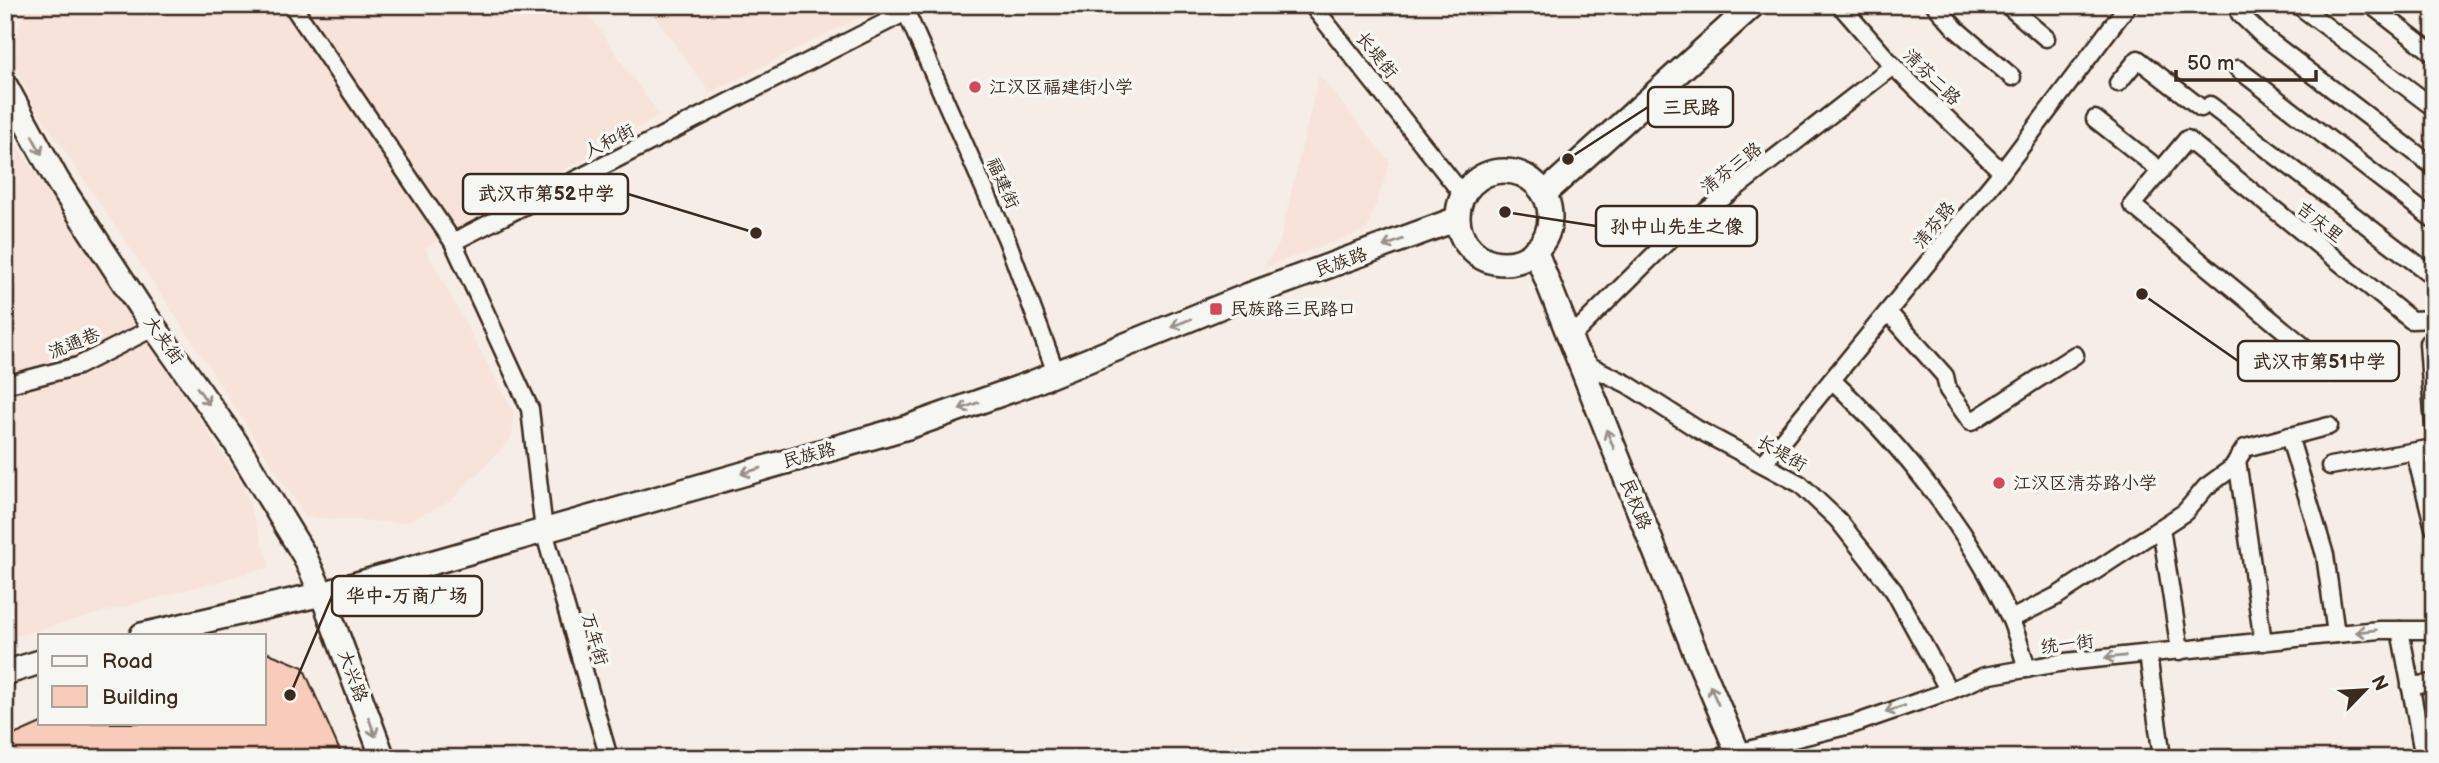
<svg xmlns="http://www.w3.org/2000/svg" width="2439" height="763" viewBox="0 0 2439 763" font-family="'Balsamiq Sans','LXGW WenKai TC',sans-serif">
  <rect width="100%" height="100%" fill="#f6ede7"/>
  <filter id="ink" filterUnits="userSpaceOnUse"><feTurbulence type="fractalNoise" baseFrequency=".0143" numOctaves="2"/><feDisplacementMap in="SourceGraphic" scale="14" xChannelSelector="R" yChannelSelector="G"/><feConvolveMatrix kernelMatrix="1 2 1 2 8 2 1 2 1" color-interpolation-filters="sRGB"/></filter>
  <g filter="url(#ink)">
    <g fill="#f7e3da">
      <path d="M29,5H582L660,116L425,248L514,413L511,439L451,501L404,523L306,517L183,327L33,104L14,64L18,27Z"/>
      <path d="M646,5H884L710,93Z"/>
      <path d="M1319,75L1390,162L1367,230L1263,268L1279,244Z"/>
      <path d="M5,127L243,485L270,567L5,639Z"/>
    </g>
    <path fill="#f8cbba" stroke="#3b2a1e" stroke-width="2" d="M264,651L303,667L343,758H5V739L41,723H264Z"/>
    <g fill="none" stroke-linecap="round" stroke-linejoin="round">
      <defs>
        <g id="street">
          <path d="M292,5L453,242"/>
          <path d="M1312,5L1463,195"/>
          <path d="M1840,5L1893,66L2002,172"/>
          <path d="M1935,5L1956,29L2012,77"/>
          <path d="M2007,5L2046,38"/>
          <path d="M2243,5L2240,14L2263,36L2434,167"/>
          <path d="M2298,5L2434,108"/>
          <path d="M2371,5L2434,54"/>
          <path d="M1893,66L1669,240L1570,338L1590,366L1627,384L1697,429L1800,484L1838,520L1894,591L1949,691"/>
          <path d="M2238,69L2434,220"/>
          <path d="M2118,83L2138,59L2201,108"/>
          <path d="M2210,105L2434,277"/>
          <path d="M2095,119L2161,171"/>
          <path d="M1888,312L1945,376L1948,390L1971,422L2075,355"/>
          <path d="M2428,343L2434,427"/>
          <path d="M2336,373L2132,205L2187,139L2411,320L2434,319"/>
          <path d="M1832,380C1904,448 1968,528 2010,618C2017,634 2022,652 2027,669"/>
          <path d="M5,385L78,366L155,327"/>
          <path d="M2289,436L2325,555L2336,634"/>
          <path d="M2415,452L2434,528"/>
          <path d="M2237,460L2263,642"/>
          <path d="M1763,464L2002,172L2128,5"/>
          <path d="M2330,466L2434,448"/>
          <path d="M2161,528L2180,651"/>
          <path d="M2011,619L2057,596L2185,512L2206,487L2232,468L2245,448L2329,426"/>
          <path d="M2400,630L2424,758"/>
          <path d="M2148,654L2162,758"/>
          <path d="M2410,686L2434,683"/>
          <path d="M609,758L544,531L530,409L453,242L906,12L1007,240L1056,373"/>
          <path d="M1716,758L1854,724L1949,691L1985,676L2065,662L2336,634L2380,630H2434"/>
        </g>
        <g id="secondary">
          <path d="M5,85L57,180L140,307L236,443L304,555L322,594L383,758"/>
          <circle cx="1504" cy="217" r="46"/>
          <path d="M1544,194L1753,5"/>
          <path d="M1535,250L1694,649L1740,758"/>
          <path d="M142,635L322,594L908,427L1032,383L1249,295L1457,219"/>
          <path d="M5,673L40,662"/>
        </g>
      </defs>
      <use href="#street" stroke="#3b2a1e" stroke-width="21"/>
      <use href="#secondary" stroke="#3b2a1e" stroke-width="28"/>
      <use href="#street" stroke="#f6f6f2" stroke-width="16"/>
      <use href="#secondary" stroke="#f6f6f2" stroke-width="23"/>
    </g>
    <defs><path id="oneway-shaft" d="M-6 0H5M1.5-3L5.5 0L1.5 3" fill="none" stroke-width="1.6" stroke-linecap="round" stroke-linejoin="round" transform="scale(1.75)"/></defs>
    <g stroke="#989088">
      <use href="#oneway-shaft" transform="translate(37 145) rotate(62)"/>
      <use href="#oneway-shaft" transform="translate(1393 243) rotate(159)"/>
      <use href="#oneway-shaft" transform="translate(1181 323) rotate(158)"/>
      <use href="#oneway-shaft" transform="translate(203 396) rotate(55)"/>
      <use href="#oneway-shaft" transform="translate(969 406) rotate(160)"/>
      <use href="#oneway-shaft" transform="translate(1610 439) rotate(-112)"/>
      <use href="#oneway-shaft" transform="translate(751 471) rotate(164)"/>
      <use href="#oneway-shaft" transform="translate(2366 631) rotate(174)"/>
      <use href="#oneway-shaft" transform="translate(2115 657) rotate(174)"/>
      <use href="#oneway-shaft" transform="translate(1714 695) rotate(-113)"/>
      <use href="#oneway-shaft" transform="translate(1895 709) rotate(161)"/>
      <use href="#oneway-shaft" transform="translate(372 727) rotate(70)"/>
    </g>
  </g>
  <g fill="#d1495b" stroke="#f6f6f2" stroke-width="2.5">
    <circle cx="975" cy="87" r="7"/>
    <rect x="1209" y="302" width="14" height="14" rx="3.5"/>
    <circle cx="1999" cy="483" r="7"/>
  </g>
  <g text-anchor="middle" stroke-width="7" stroke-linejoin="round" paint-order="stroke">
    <g font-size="18" fill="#3b2a1e" stroke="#f6f6f2">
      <text transform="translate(1377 55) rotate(51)" y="6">长堤街</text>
      <text transform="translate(1932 77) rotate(44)" y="6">清芬二路</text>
      <text transform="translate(609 141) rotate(-27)" y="6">人和街</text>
      <text transform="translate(1731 168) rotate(-38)" y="6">清芬三路</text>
      <text transform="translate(1003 183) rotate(66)" y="6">福建街</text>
      <text transform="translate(2320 222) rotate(39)" y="6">吉庆里</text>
      <text transform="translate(1934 225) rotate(-51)" y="6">清芬路</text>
      <text transform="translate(1341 262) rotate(-20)" y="6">民族路</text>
      <text transform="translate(164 340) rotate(55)" y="6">大夹街</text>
      <text transform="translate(74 343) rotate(-22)" y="6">流通巷</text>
      <text transform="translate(1782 453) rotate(30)" y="6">长堤街</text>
      <text transform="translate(809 455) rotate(-15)" y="6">民族路</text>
      <text transform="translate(1636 504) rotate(68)" y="6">民权路</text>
      <text transform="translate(595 639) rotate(74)" y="6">万年街</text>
      <text transform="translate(2067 644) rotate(-7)" y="6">统一街</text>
      <text transform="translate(353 676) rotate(70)" y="6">大兴路</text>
    </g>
    <g font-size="18" fill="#3b2a1e" stroke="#f6f6f2" text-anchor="start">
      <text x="989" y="93">江汉区福建街小学</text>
      <text x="1230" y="315">民族路三民路口</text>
      <text x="2013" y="489">江汉区清芬路小学</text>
    </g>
  </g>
  <path fill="none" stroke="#3b2a1e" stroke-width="2.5" d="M1568 159L1648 107M756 233L628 194M1505 212L1596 226M2142 294L2238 361M290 695L332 596"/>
  <g fill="#3b2a1e" stroke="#f6f6f2" stroke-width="2.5">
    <circle cx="1568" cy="159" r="7"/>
    <circle cx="756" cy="233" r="7"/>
    <circle cx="1505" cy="212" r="7"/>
    <circle cx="2142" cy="294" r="7"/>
    <circle cx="290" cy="695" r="7"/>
  </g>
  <g fill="#f6f6f2" stroke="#3b2a1e" stroke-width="2.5">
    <rect x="1648" y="87" width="85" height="40" rx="7"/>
    <rect x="463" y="174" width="165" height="40" rx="7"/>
    <rect x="1596" y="206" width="161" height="40" rx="7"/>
    <rect x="2238" y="341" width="161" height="40" rx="7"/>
    <rect x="332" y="576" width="150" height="40" rx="7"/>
  </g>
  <g font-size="19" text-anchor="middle" font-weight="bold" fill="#3b2a1e">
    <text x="1691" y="114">三民路</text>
    <text x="546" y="200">武汉市第52中学</text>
    <text x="1677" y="233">孙中山先生之像</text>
    <text x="2319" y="368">武汉市第51中学</text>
    <text x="407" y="602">华中-万商广场</text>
  </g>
  <rect width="2439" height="763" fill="none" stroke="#f6f6f2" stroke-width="28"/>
  <rect x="14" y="14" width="2411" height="735" fill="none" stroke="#3b2a1e" stroke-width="2.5" filter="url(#ink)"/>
  <rect x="38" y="634" width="228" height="91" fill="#f6f6f2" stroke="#aba49d" stroke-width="2"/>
  <rect x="52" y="656" width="35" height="10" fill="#f6f6f2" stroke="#aba49d" stroke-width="2"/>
  <text x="102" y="668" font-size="21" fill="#3b2a1e">Road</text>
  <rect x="52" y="686" width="35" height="21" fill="#f8cbba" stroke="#aba49d" stroke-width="2"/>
  <text x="102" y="704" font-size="21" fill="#3b2a1e">Building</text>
  <g transform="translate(2365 690) rotate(65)" stroke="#f6f6f2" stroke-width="5" paint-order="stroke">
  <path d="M0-5L12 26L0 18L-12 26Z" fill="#3b2a1e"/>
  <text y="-10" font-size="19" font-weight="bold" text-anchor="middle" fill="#3b2a1e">N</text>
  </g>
  <path d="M2176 70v10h140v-10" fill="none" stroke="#3b2a1e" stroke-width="3.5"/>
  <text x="2187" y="70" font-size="21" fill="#3b2a1e" stroke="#f6f6f2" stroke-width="5" paint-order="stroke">50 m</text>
</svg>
